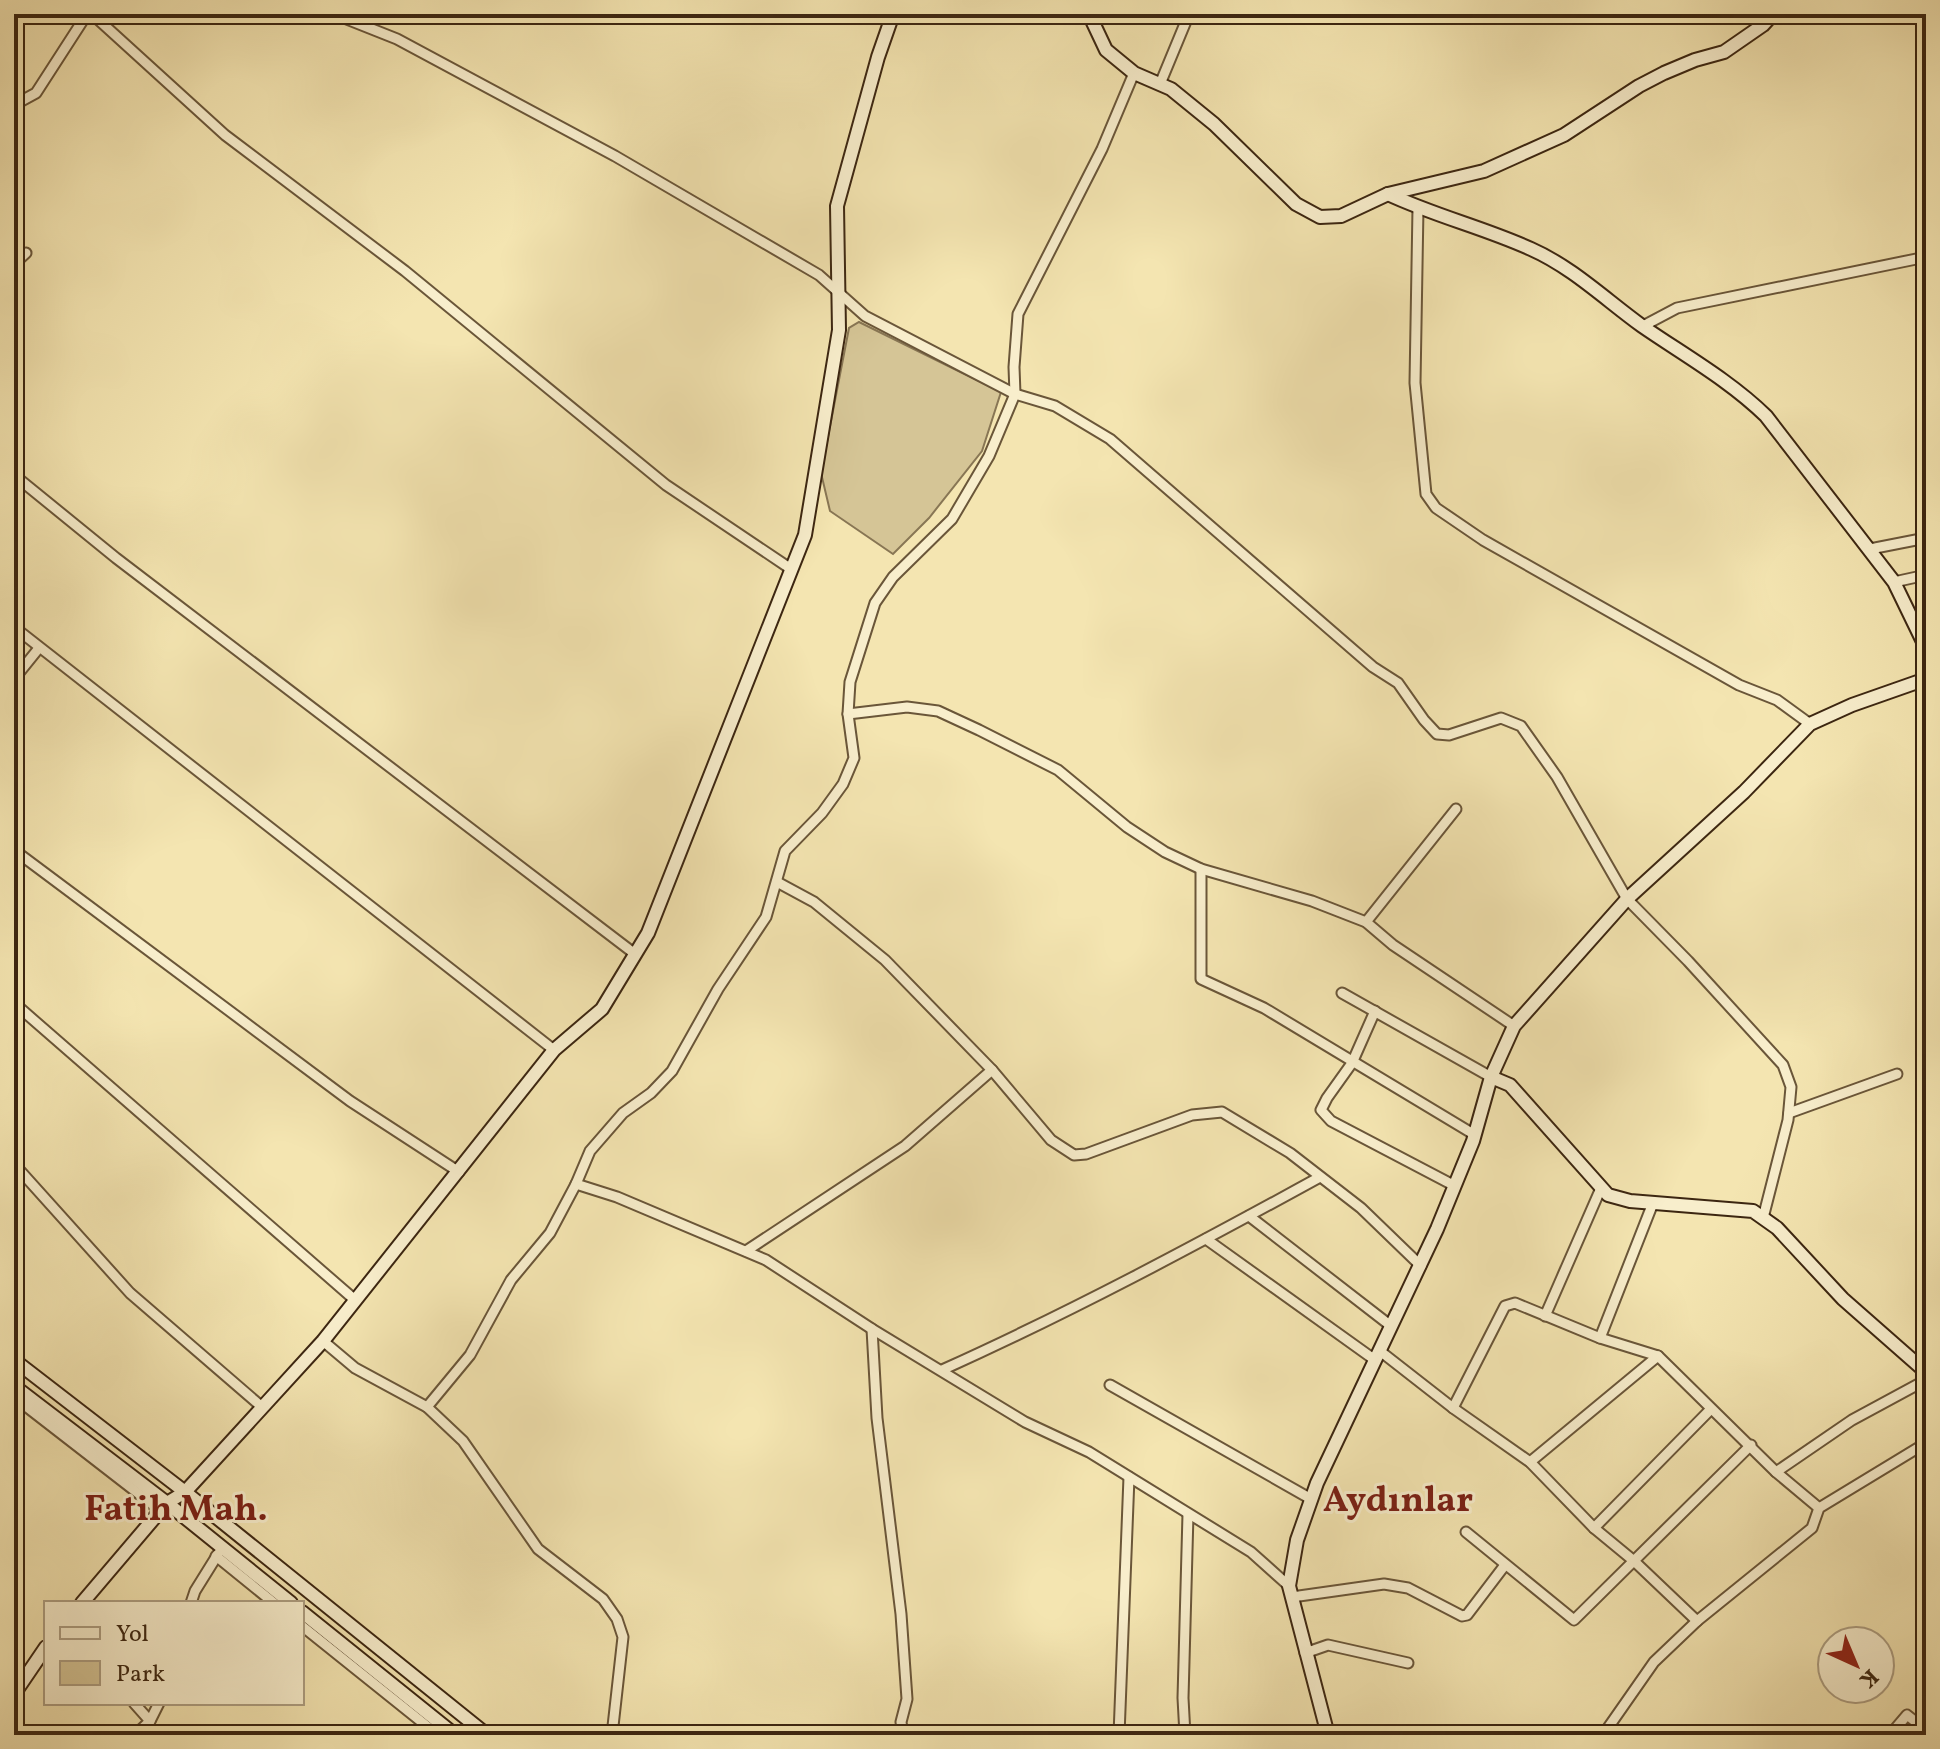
<svg xmlns="http://www.w3.org/2000/svg" width="1940" height="1749" viewBox="0 0 1940 1749" font-family="Vollkorn,serif">
  <rect width="100%" height="100%" fill="#f4e5b1"/>
  <filter id="stains"><feTurbulence type="fractalNoise" baseFrequency=".0025" numOctaves="4"/><feColorMatrix values="0 0 0 0 .2 0 0 0 0 .09 0 0 0 0 .02 0 0 0 .5 -.17"/></filter>
  <radialGradient id="worn" r=".72"><stop offset=".6" stop-color="#630" stop-opacity="0"/><stop offset="1" stop-color="#630" stop-opacity=".3"/></radialGradient>
  <path fill="#d5c596" stroke="#887654" stroke-width="2" d="M859,322L1001,392L982,451L929,518L893,554L830,511L821,473L849,328Z"/>
  <g fill="none" stroke-linecap="round" stroke-linejoin="round">
    <defs>
      <g id="street">
        <path d="M92,14L225,135L405,271L666,485L791,569"/>
        <path d="M334,14L397,39L615,156L819,275L865,316L1015,394L1055,406L1110,439L1373,667L1398,683L1424,720L1437,734L1449,735L1501,718L1521,726L1557,777L1627,899L1688,961L1783,1065L1791,1087L1788,1120L1763,1218"/>
        <path d="M1160,84L1189,14"/>
        <path d="M14,105L36,93L87,14"/>
        <path d="M1418,208L1415,383L1426,494L1436,508L1483,540L1739,685L1777,700L1810,724"/>
        <path d="M14,264L26,253"/>
        <path d="M1643,326L1677,308L1926,257"/>
        <path d="M14,475L116,558L635,954"/>
        <path d="M1870,549L1926,538"/>
        <path d="M1894,582L1926,575"/>
        <path d="M14,627L554,1050"/>
        <path d="M14,679L39,648"/>
        <path d="M848,714L907,707L938,711L979,730L1058,770L1127,827L1165,852L1201,869L1312,901L1366,922L1393,945L1514,1026"/>
        <path d="M14,850L350,1101L459,1172"/>
        <path d="M1201,869V979L1264,1008L1475,1135"/>
        <path d="M777,882L814,902L885,960L992,1070L1051,1140L1074,1155L1086,1154L1192,1115L1222,1112L1290,1153L1361,1208L1421,1266"/>
        <path d="M1366,922L1456,809"/>
        <path d="M1342,993L1491,1077"/>
        <path d="M14,1003L355,1300"/>
        <path d="M1375,1011L1352,1063L1327,1098L1321,1110L1331,1121L1455,1186"/>
        <path d="M1789,1113L1897,1074"/>
        <path d="M14,1164L130,1293L262,1407"/>
        <path d="M576,1184L617,1197L766,1260L872,1329L1025,1422L1089,1452L1251,1552L1289,1586"/>
        <path d="M1249,1216L1391,1326"/>
        <path d="M1206,1239L1375,1360"/>
        <path d="M746,1251L905,1146L992,1070"/>
        <path d="M1545,1316L1601,1188"/>
        <path d="M872,1329L877,1418L901,1614L907,1699L901,1722L903,1735"/>
        <path d="M1600,1338L1653,1203"/>
        <path d="M323,1341L355,1368L427,1407L463,1441L538,1549L603,1599L617,1619L623,1637L612,1735"/>
        <path d="M1380,1351L1453,1408L1530,1462L1594,1528L1634,1561L1697,1621L1812,1528L1819,1508L1926,1443"/>
        <path d="M942,1370C1071,1312 1196,1245 1320,1177"/>
        <path d="M1110,1385L1311,1499"/>
        <path d="M14,1397L161,1511"/>
        <path d="M427,1407L470,1355L511,1280L550,1233L576,1184L590,1151L623,1113L651,1093L672,1071L718,989L766,917L785,851L822,813L843,784L854,758L848,714L850,682L875,603L893,577L952,519L989,456L1015,394L1014,367L1018,314L1102,149L1134,73"/>
        <path d="M1453,1408L1505,1306L1515,1303L1600,1338L1658,1356"/>
        <path d="M1530,1462L1658,1356L1776,1472L1819,1508"/>
        <path d="M1776,1472L1852,1420L1926,1380"/>
        <path d="M1594,1528L1710,1410"/>
        <path d="M1466,1532L1574,1620L1751,1445"/>
        <path d="M216,1556L274,1603"/>
        <path d="M1292,1597L1384,1584L1408,1588L1462,1616L1467,1615L1505,1565"/>
        <path d="M191,1603L195,1591L218,1554"/>
        <path d="M302,1626L438,1735"/>
        <path d="M1305,1653L1328,1645L1408,1663"/>
        <path d="M134,1703L150,1721"/>
        <path d="M135,1735L150,1721L159,1703"/>
        <path d="M1119,1735L1129,1477"/>
        <path d="M1185,1735L1183,1698L1188,1514"/>
        <path d="M1603,1735L1654,1662L1697,1621"/>
        <path d="M1890,1735L1907,1715L1926,1730"/>
      </g>
      <g id="secondary">
        <path d="M1089,14L1106,50L1134,73L1171,89L1214,124L1296,204L1320,217L1341,216L1388,194L1484,171L1564,135L1639,86L1664,73L1695,60L1724,52L1763,25L1773,14"/>
        <path d="M1388,194C1435,216 1485,228 1531,249C1572,267 1606,300 1642,326C1684,355 1729,380 1766,416L1894,582L1926,648"/>
        <path d="M1491,1077L1510,1085L1608,1195L1630,1201L1753,1211L1777,1228L1843,1299L1926,1372"/>
        <path d="M14,1360L185,1492L487,1735"/>
        <path d="M14,1386L167,1503L291,1603"/>
        <path d="M82,1603L167,1503L185,1492L323,1341L554,1050L602,1009L648,933L805,535L839,330L837,206L878,57L893,14"/>
        <path d="M302,1612L455,1735"/>
        <path d="M14,1694L46,1647"/>
        <path d="M1328,1735L1289,1586L1297,1540L1317,1483L1437,1229L1473,1141L1491,1077L1514,1026L1627,899L1744,792L1810,724L1852,705L1926,679"/>
      </g>
    </defs>
    <use href="#street" stroke="#6a5639" stroke-width="13"/>
    <use href="#secondary" stroke="#3c2611" stroke-width="16"/>
    <use href="#street" stroke="#f8eecc" stroke-width="9"/>
    <use href="#secondary" stroke="#f8eecc" stroke-width="12"/>
  </g>
  <g text-anchor="middle" stroke-width="6" stroke-linejoin="round" paint-order="stroke">
    <g font-size="36" font-weight="bold" fill="#7a1f14" stroke="#f8eecc">
      <text x="1398" y="1511">Aydınlar</text>
      <text x="176" y="1520">Fatih Mah.</text>
    </g>
  </g>
  <rect width="1940" height="1749" fill="none" stroke="#f4e5b1" stroke-width="48"/>
  <rect x="16" y="16" width="1908" height="1717" fill="none" stroke="#3c2611" stroke-width="4"/>
  <rect x="24" y="24" width="1892" height="1701" fill="none" stroke="#3c2611" stroke-width="2"/>
  <rect x="44" y="1601" width="260" height="104" fill="#f8eecc" stroke="#ad9e81" stroke-width="2"/>
  <rect x="60" y="1627" width="40" height="12" fill="#f8eecc" stroke="#ad9e81" stroke-width="2"/>
  <text x="116" y="1641" font-size="24" fill="#3c2611">Yol</text>
  <rect x="60" y="1661" width="40" height="24" fill="#d5c596" stroke="#ad9e81" stroke-width="2"/>
  <text x="116" y="1681" font-size="24" fill="#3c2611">Park</text>
  <g transform="translate(1856 1665) rotate(136)"><circle r="38" fill="#f8eecc" stroke="#ad9e81" stroke-width="2"/>
  <path d="M0-6L14 30L0 20L-14 30Z" fill="#8f2418"/>
  <text y="-12" font-size="22" font-weight="bold" text-anchor="middle" fill="#3c2611">K</text>
  </g>
  <rect width="100%" height="100%" filter="url(#stains)"/>
  <rect width="100%" height="100%" fill="url(#worn)"/>
</svg>
